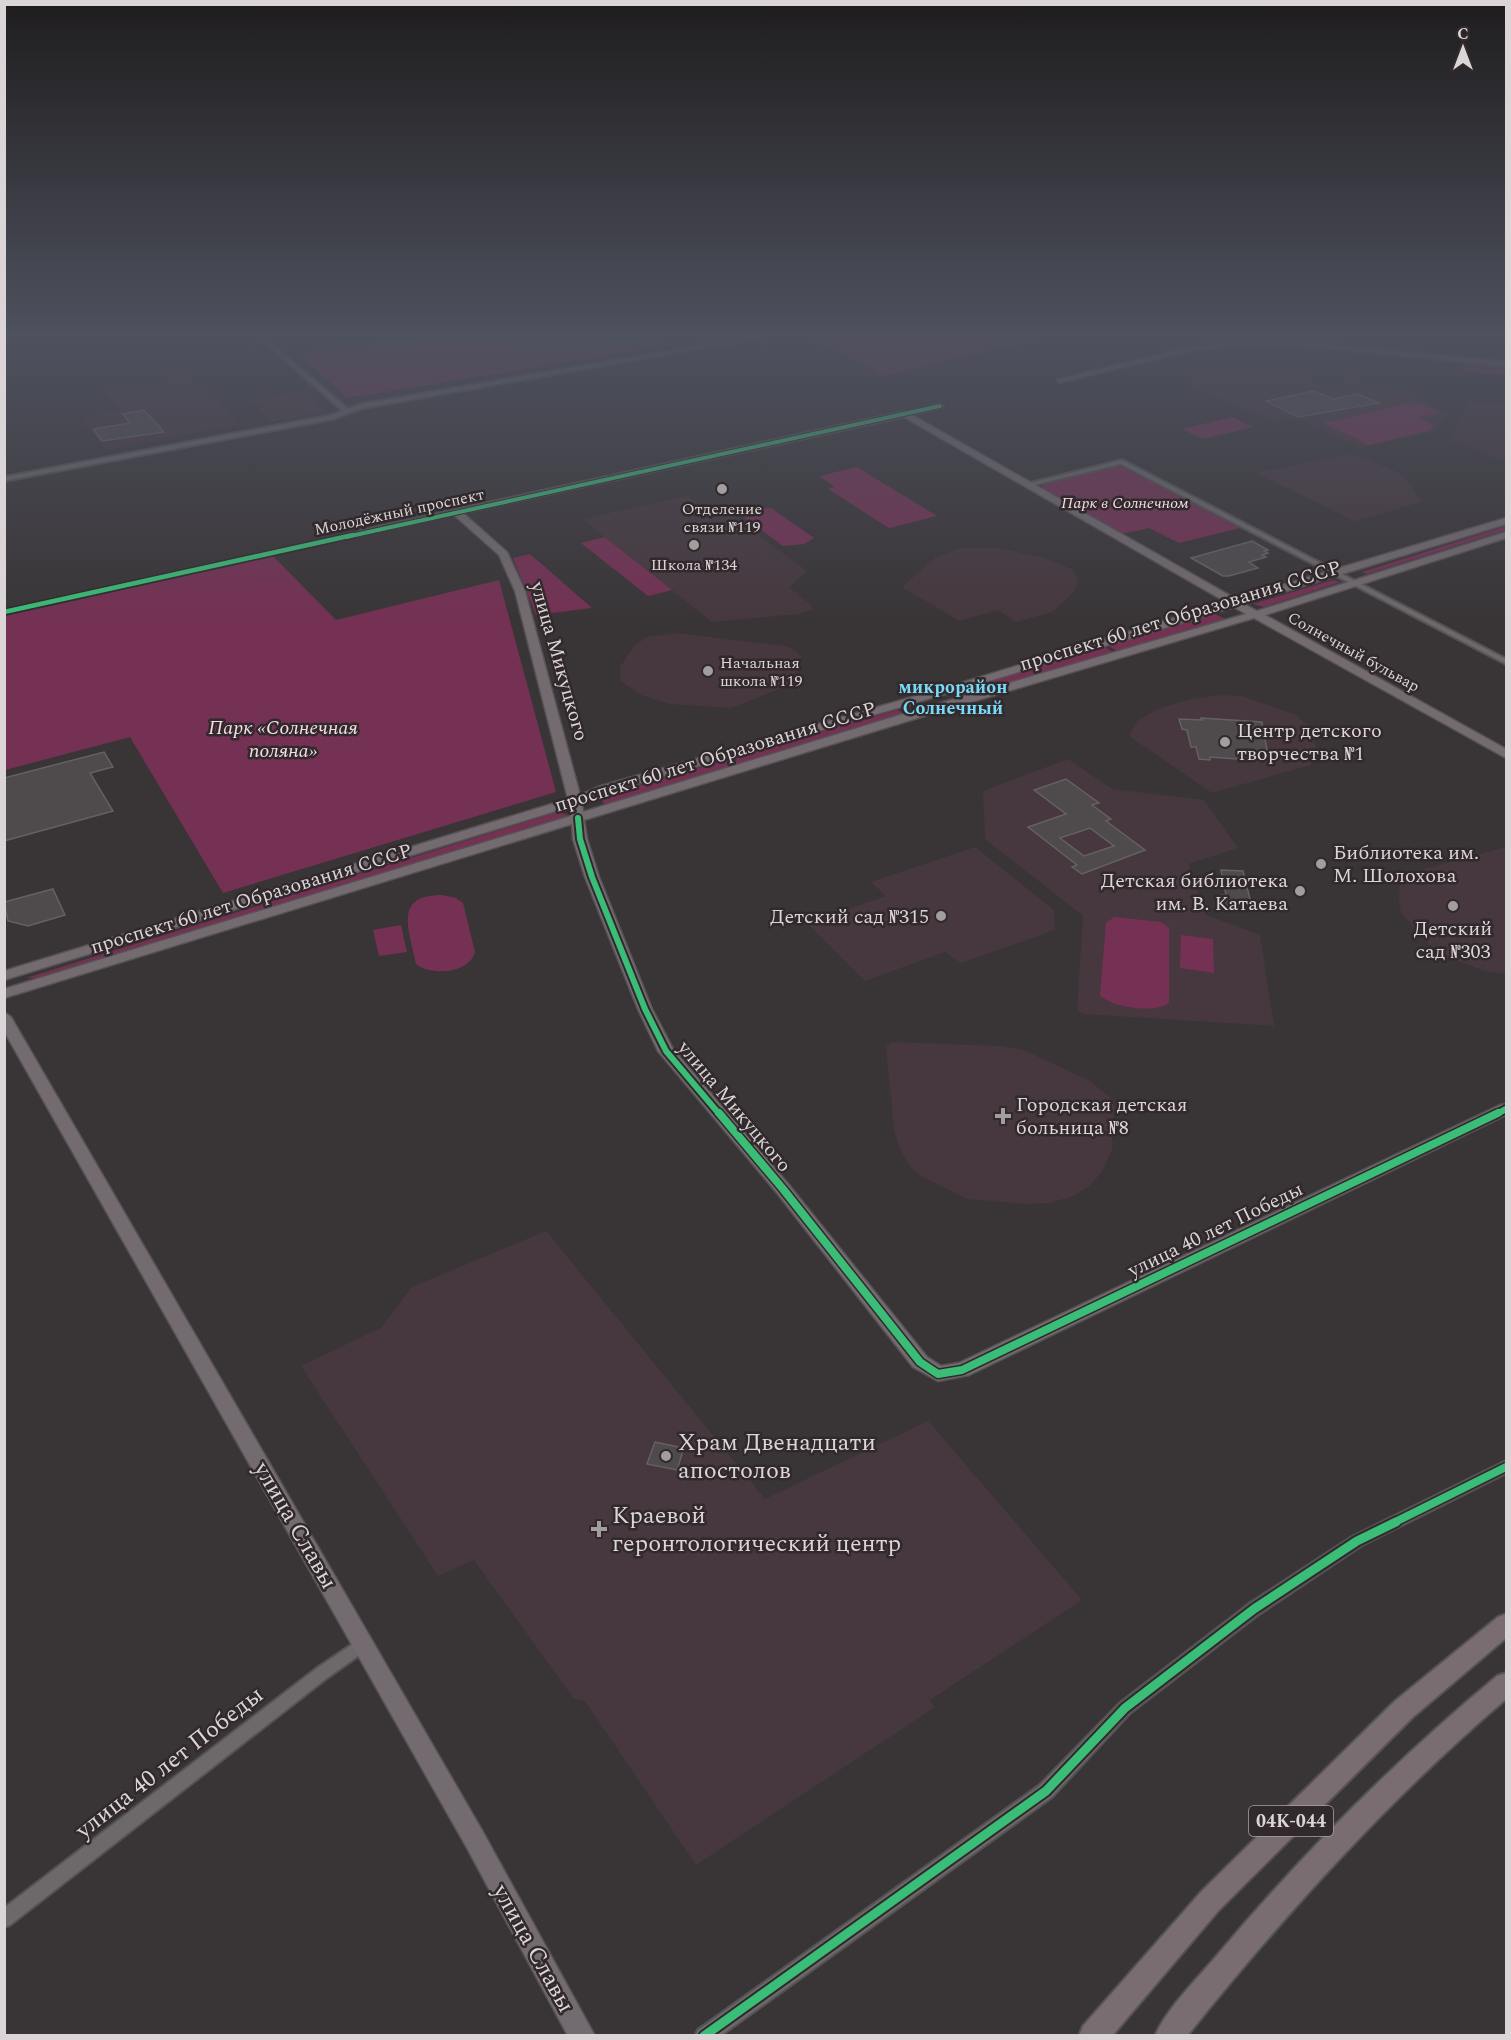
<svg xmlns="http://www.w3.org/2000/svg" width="1511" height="2040" viewBox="0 0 1511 2040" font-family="Spectral,serif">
  <rect width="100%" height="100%" fill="#393537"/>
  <g fill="#46383e">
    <path d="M1281,367L1319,382L1356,377L1399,387L1449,413L1436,431L1361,448L1299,419L1274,421L1178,380L1230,369L1254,372Z"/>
    <path d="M190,374L239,425L106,450L81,418L120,411L102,389Z"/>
    <path d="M305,391L326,412L271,422L252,400Z"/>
    <path d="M1483,402L1506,404V462L1450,440L1468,403Z"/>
    <path d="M1352,453L1402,474L1422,502L1355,521L1256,473Z"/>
    <path d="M687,496L715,515L727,512L807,571L789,587L811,605L813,609L798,614L712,622L583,519Z"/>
    <path d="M960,548H997L1041,557L1072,569L1078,580L1074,592L1052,612L1016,622L998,610L959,621L902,587L936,557Z"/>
    <path d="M677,633L786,646L796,651L801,657V665L790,682L782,688L731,708L670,704L641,695L621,681L620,667L635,645L647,637Z"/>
    <path d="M1221,695L1242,696L1296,715L1309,727L1316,747L1311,765L1212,793L1129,736L1137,721L1158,709L1190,699Z"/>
    <path d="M1068,759L1112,789L1204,800L1238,848L1188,864L1206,915L1260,935L1274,1026L1083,1014L1077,1010L1083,916L985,839L983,791Z"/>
    <path d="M975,847L1054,910L1055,930L961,963L945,952L865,981L807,923L886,896L871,882Z"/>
    <path d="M1506,847V974L1482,970L1437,953L1401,913L1399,898L1400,886L1410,873Z"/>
    <path d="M892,1042L1000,1046L1024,1050L1090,1081L1112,1099L1115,1109L1112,1124V1150L1102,1172L1089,1186L1074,1196L1049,1203L1026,1204L967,1199L921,1176L911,1168L899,1147L894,1130L886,1047Z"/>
    <path d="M546,1231L765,1499L928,1421L1082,1600L930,1700L935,1707L696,1865L585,1701L574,1699L474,1560L438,1576L301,1366L382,1327L412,1287Z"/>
  </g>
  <g fill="#753153">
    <path d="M803,335H1055L884,376Z"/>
    <path d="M416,338H598L682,344L347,398L299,354Z"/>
    <path d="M1468,363L1506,367V375L1461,372Z"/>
    <path d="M1415,402L1440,412L1419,418L1433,425L1431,430L1369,445L1323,423Z"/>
    <path d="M1232,417L1253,427L1203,439L1182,429Z"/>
    <path d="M857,467L937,516L889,528L828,489L835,487L819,476Z"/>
    <path d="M1111,467H1123L1240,528L1179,543L1149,528L1121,534L1041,489L1044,484Z"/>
    <path d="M754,508H771L814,538L804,544L783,546L741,515Z"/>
    <path d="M1506,526V530L1367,574L1362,572Z"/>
    <path d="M605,537L672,590L648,596L581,543Z"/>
    <path d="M530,554L592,608L536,615L513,558Z"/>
    <path d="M273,556L336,620L499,580L556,792L223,893L130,737L5,770V616Z"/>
    <path d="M1333,580L1341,582L1264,607L1253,604Z"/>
    <path d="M1213,613L1225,619L1117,651L1107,645Z"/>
    <path d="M1103,646L1113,652L968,695L961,690Z"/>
    <path d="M897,710L903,713L614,803L604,805L601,797L606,795Z"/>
    <path d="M558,812L568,815L563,819L35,978H26Z"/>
    <path d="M442,895L456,898L463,903L475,952C469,974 431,976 416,964C410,931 392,895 442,895Z"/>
    <path d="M1114,917L1161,922L1169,928V1002C1158,1015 1110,1007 1100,995L1106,923Z"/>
    <path d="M401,925L407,952L379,956L373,930Z"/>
    <path d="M1181,935L1213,939L1214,973L1180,968Z"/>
  </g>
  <g fill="#4f4b4d" stroke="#656162" stroke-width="1.5" fill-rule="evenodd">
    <path d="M1313,391L1334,399L1358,394L1379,403L1298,417L1266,401Z"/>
    <path d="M144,410L164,432L102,441L93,429L130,423L123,414Z"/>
    <path d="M1252,541L1268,550L1264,551L1268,553L1262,555L1266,557L1249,562L1258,568L1229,576H1223L1191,558Z"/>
    <path d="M1201,718L1262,722L1267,750H1262L1265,761L1210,757V760L1199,759L1196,747H1191L1187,730L1182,729L1179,719L1202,720Z"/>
    <path d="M104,752L113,767L90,773L113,811L4,841V778Z"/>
    <path d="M1066,779L1099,803L1092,805L1111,819L1106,821L1145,850L1082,874L1072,867L1077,865L1028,827L1066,814L1034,790ZM1090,828L1114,846L1084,856L1060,838Z"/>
    <path d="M1221,870L1243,871L1252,907L1223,905L1221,895H1226Z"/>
    <path d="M53,889L65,915L28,926L8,921L4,902Z"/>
    <path d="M655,1442L684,1448L677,1470L647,1464Z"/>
  </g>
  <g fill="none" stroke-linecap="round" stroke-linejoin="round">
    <defs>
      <g id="street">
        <path d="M256,335H261L348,409L362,404L756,336L759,338L363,408L333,419L4,481V477L332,415L343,411Z"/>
        <path d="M1240,341L1326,344L1506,362V366L1326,348L1240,345L1191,351L1060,382L1057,380L1191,347Z"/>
        <path d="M940,404L943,406L942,407L905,416L902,414Z"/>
        <path d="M1122,460L1506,659V664L1121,464L1029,486L1026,484Z"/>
        <path d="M456,510L458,511V513L4,614V610Z"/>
        <path d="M1506,1461V1473L1362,1545L1259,1614L1130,1713L1052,1797L720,2036H695L698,2030L1040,1785L1120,1703L1249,1604L1352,1537Z"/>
        <path d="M363,1637L368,1639L371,1644L368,1649L327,1678L10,1925L4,1927V1908L317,1668Z"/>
      </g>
      <g id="secondary">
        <path d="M905,411L1236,599L1506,518V524L1244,604L1257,611L1506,532V538L1265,615L1506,749V758L1254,618L921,717L584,820L587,839L599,877L652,1009L673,1049L789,1185L927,1357L941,1366L959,1363L1500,1105L1506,1104V1115L969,1375L938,1381L913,1367L777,1193L658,1051L638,1009L585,877L573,839L572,824L4,998V989L571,816L569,807L4,980V971L568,799L515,591L499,555L453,514V510ZM904,417L1226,602L951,686L601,786L580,795L525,591L507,552L463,513ZM1234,607L1246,614L913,711L583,812L582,803L609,792L959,690Z"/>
        <path d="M4,1012L11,1017L483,1832L595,2036H568L467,1848L4,1031Z"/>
      </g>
      <g id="primary">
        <path d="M1506,1614V1638L1413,1717L1219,1910L1112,2036H1079L1083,2026L1201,1892L1395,1701L1498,1617Z"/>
        <path d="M1506,1673V1699C1388,1800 1285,1914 1187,2036H1155C1167,2008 1199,1977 1219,1953C1304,1852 1396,1760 1497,1676Z"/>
      </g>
    </defs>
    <use href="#street" stroke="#555253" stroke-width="4"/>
    <use href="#secondary" stroke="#555253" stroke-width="3"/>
    <use href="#primary" stroke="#555253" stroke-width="4"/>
    <use href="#street" fill="#6d696b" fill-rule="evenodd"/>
    <use href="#secondary" fill="#736b6f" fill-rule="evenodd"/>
    <use href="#primary" fill="#796d72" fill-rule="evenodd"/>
    <defs>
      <path id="cycleway-far4" d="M346,537L940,406"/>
      <path id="cycleway-far3" d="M4,612L353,535"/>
      <g id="cycleway-far2">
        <path d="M578,818L580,839L592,877L645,1009L666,1051L720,1115"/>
        <path d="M1495,1115L1506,1109"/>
      </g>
      <g id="cycleway-far1">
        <path d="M719,1113L783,1189L920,1362L938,1374L962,1370L1498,1113"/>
        <path d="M1393,1523L1506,1467"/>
      </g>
      <path id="cycleway" d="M704,2036L1046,1791L1125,1708L1254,1609L1357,1541L1396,1522"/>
    </defs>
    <use href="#cycleway-far4" stroke="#31292c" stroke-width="6"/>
    <use href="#cycleway-far3" stroke="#31292c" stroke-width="8"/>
    <use href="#cycleway-far2" stroke="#31292c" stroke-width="10"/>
    <use href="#cycleway-far1" stroke="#31292c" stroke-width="11"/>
    <use href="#cycleway" stroke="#31292c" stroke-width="13"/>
    <use href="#cycleway-far4" stroke="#3abd76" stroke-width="4"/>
    <use href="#cycleway-far3" stroke="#3abd76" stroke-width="4.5"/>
    <use href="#cycleway-far2" stroke="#3abd76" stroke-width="6"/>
    <use href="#cycleway-far1" stroke="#3abd76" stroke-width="8"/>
    <use href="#cycleway" stroke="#3abd76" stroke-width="9"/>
  </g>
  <linearGradient id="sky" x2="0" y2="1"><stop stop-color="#1f1d1e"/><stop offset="0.54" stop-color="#4e515e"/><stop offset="1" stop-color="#4e515e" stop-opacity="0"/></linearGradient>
  <rect width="1511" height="620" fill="url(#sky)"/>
  <g fill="#a29d9f" stroke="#31292c" stroke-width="2">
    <circle cx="722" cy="489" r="6"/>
    <circle cx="694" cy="545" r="6"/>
    <circle cx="708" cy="671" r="6"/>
    <circle cx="1225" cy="742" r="6"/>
    <circle cx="1321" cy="864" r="6"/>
    <circle cx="1300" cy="891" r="6"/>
    <circle cx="1453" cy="906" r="6"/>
    <circle cx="941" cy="916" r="6"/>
    <path d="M1000 1107h6v6h6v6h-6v6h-6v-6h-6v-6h6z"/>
    <circle cx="666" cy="1456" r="6"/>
    <path d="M596 1520h6v6h6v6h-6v6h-6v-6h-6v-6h6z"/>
  </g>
  <g text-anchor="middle" stroke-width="5" stroke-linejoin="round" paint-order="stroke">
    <g font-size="16" font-style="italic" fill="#f5dce6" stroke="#31292c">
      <text x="1125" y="508">Парк в Солнечном</text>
    </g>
    <g font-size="16" fill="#dbd5d7" stroke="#31292c">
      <text x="722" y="514">Отделение<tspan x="722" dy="18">связи №119</tspan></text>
      <text x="694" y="570">Школа №134</text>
      <text x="720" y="668" text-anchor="start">Начальная<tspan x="720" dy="18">школа №119</tspan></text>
    </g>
    <g font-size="16" fill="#dbd5d7" stroke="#31292c">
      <text transform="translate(399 511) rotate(-12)" y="6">Молодёжный проспект</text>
      <text transform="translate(1354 651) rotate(29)" y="6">Солнечный бульвар</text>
    </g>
    <g font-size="18" font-weight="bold" fill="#78daf6" stroke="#31292c">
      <text x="953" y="693">микрорайон<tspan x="953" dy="21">Солнечный</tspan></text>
    </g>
    <rect fill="#31292c" stroke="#a8a1a4" stroke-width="1.5" x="1249" y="1806" width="84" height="30" rx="4.5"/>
    <g font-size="18" font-weight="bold" fill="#dbd5d7">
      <text x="1291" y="1827">04К-044</text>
    </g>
    <g font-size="20" fill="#dbd5d7" stroke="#31292c">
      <text transform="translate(1180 615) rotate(-17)" y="7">проспект 60 лет Образования СССР</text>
      <text transform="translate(560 661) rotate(74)" y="7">улица Микуцкого</text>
      <text transform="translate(715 756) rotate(-17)" y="7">проспект 60 лет Образования СССР</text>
      <text transform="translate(251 898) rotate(-17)" y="7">проспект 60 лет Образования СССР</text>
      <text transform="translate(735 1106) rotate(50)" y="7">улица Микуцкого</text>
      <text transform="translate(1215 1229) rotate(-26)" y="7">улица 40 лет Победы</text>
    </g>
    <g font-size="20" font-style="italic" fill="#f5dce6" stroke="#31292c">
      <text x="283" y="734">Парк «Солнечная<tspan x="283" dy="23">поляна»</tspan></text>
    </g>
    <g font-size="20" fill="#dbd5d7" stroke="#31292c" text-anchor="start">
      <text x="1237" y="737">Центр детского<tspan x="1237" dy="23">творчества №1</tspan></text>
      <text x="1333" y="859">Библиотека им.<tspan x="1333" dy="23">М. Шолохова</tspan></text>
      <text x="1288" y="887" text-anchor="end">Детская библиотека<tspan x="1288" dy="23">им. В. Катаева</tspan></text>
      <text x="929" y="923" text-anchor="end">Детский сад №315</text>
      <text x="1453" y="935" text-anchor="middle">Детский<tspan x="1453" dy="23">сад №303</tspan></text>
      <text x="1016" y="1111">Городская детская<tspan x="1016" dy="23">больница №8</tspan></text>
    </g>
    <g font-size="24" fill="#dbd5d7" stroke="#31292c" text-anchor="start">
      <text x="678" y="1450">Храм Двенадцати<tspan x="678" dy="28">апостолов</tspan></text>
      <text x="612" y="1523">Краевой<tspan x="612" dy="28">геронтологический центр</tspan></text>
    </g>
    <g font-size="24" fill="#dbd5d7" stroke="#31292c">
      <text transform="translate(296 1525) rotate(60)" y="8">улица Славы</text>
      <text transform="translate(169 1762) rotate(-38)" y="8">улица 40 лет Победы</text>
      <text transform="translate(534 1948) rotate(61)" y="8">улица Славы</text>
    </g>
  </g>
  <rect width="1511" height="2040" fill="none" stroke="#dbd5d7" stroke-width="12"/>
  <g transform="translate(1463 48)" stroke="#31292c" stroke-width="4.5" paint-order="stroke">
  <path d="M0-4.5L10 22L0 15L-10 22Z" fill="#dbd5d7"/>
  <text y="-9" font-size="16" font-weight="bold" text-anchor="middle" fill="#dbd5d7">С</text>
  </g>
</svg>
